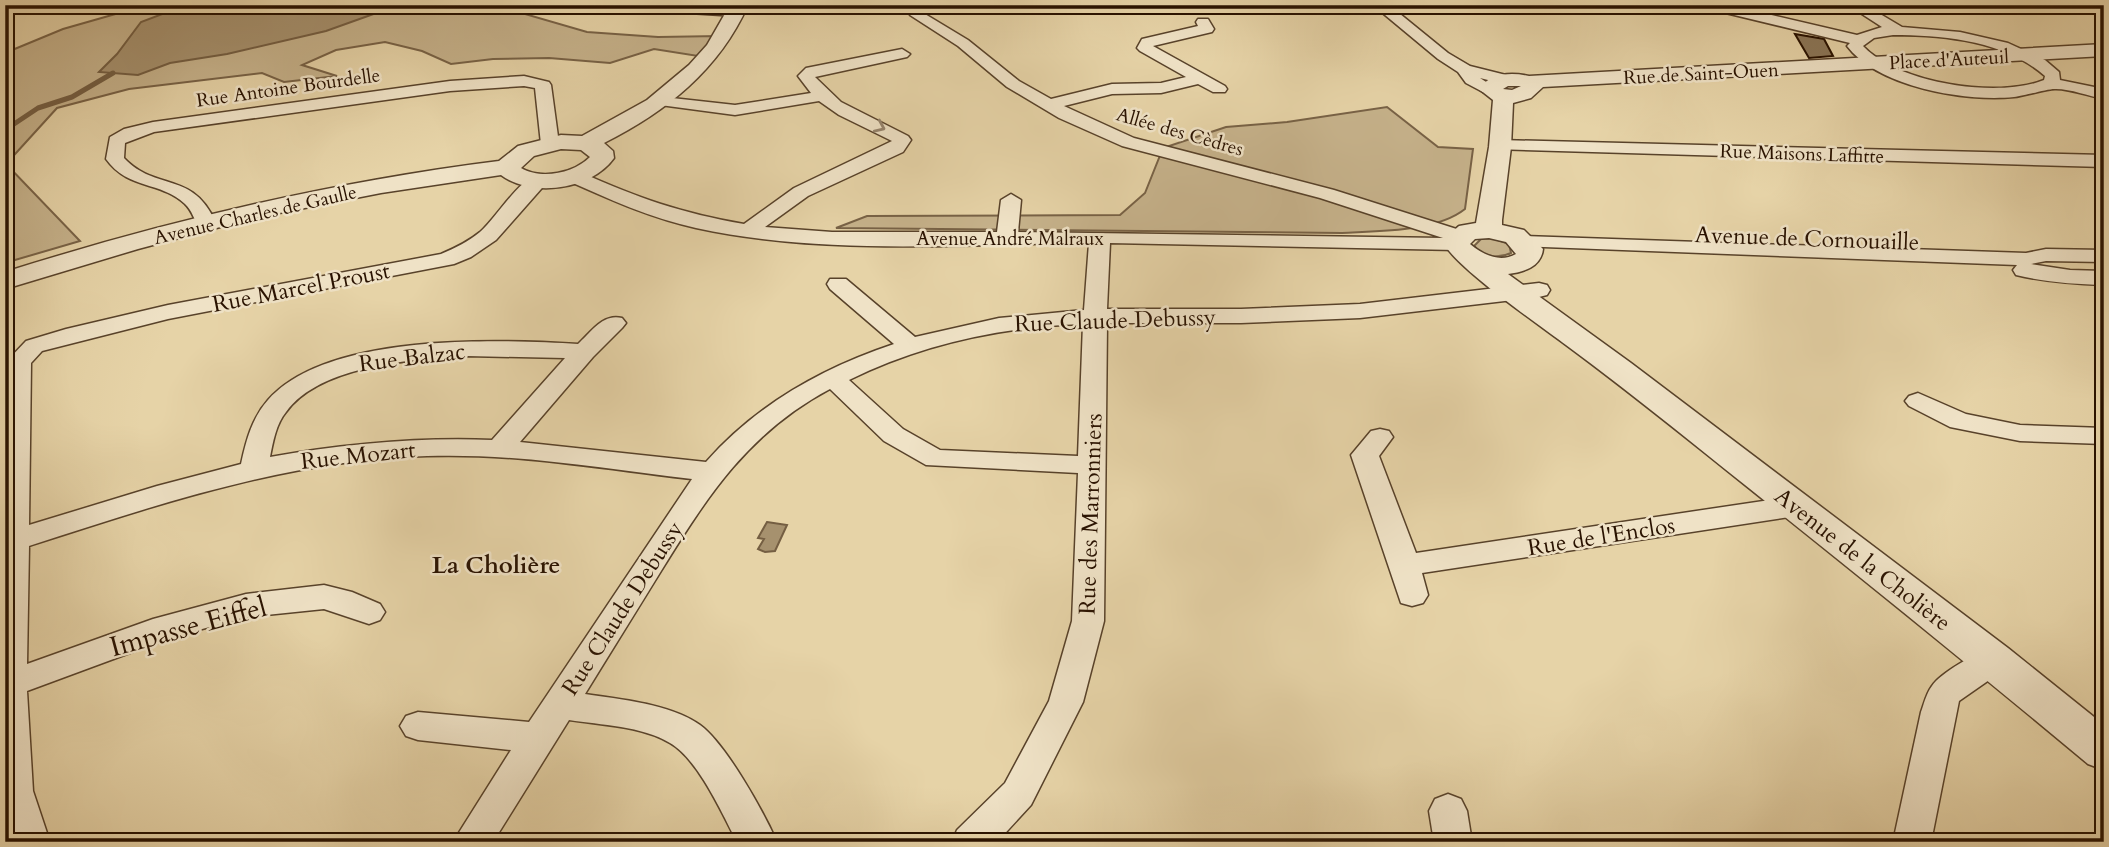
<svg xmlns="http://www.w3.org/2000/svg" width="2109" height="847" viewBox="0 0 2109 847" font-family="Cardo,serif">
  <rect width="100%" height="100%" fill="#e6d3a7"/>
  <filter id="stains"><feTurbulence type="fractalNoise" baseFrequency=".00286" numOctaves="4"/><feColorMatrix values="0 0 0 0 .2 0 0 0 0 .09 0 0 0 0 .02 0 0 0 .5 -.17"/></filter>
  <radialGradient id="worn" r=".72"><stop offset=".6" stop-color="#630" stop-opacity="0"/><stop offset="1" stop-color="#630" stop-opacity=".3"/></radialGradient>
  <g fill="#c6b28b" stroke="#786246" stroke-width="2">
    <path d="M147,5H509L511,10L587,32L658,37L718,36L698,56L654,49L610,63L549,58L493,59L451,64L422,51L385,42L336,50L302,65L337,76L284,82L262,73L129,89L57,108L6,164L80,241L15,260L5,259V53L63,29Z"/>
    <path d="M1387,107L1438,147L1473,149L1465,209C1436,232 1379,231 1342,233L836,228L867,216L1120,215L1145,193L1163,148L1226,127L1287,122Z"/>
    <path d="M1492,238L1509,244L1511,253C1499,259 1483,257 1474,246L1481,239Z"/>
  </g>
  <g fill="#a6916e" stroke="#745e42" stroke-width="2">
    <path d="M186,5H372L382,11L326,31L227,54L170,63L138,75L99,72L117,54L141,22Z"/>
    <path d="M767,522L787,525L775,551L765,552L758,549L764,539L758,538Z"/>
  </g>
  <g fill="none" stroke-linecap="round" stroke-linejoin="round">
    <path stroke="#745e42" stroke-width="5" d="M5,130L38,108L72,97L113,73"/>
  </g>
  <path fill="#8b7657" stroke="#291200" stroke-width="2" d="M1795,34L1824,39L1833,56L1809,58Z"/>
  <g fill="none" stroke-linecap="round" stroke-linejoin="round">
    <defs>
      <g id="minor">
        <path d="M617,5C639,5 732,1 744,12L737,16L624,9Z"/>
        <path d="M1373,5H1389L1448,53L1470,66L1514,77L1516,80L1508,85L1480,78L1497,89L1495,92H1483L1466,83L1458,72L1438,59Z"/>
        <path d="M1703,5H1729L1857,35L1882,27L1848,5H1865L1902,27L1960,32L2008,43L2045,60L2059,72L2060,80L2104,89V99C2088,96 2071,89 2056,89C2049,88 2025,96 2014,97C1965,102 1878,87 1847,46L1850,43L1705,8ZM1893,35C1944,35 2005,41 2045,76L2044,80C1998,99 1897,83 1863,46L1874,38Z"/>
        <path d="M915,8L968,40L1019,81L1051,99L1112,84L1161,83L1186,77L1140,51L1137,48L1142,39L1198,26L1196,22L1198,19H1208L1214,29L1212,32L1153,46L1225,86L1227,89L1225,92H1213L1198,84L1161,93L1112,94L1064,106L1134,138L1334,190L1466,232L1469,236L1464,241L1466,244L1463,248L1456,250L1110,243L1107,309H1241L1360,304L1539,283L1547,285L1550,290L1547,295L1539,297L1360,318L1241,323H1107L1104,621L1083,702L1031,805L997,842H952L957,830L1005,783L1049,701L1072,621L1078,473L926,465L884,441L830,389C749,432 708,495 661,571C636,612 610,653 585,694C619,699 671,704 700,725C726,744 763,811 777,842H737C722,813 698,759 670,743C642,726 601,725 569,720L493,842H453L511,750L418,740L406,736L400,726L406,716L418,712L529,722L692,479C604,469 516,453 427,456C289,460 159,504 29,546L27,664L153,619L246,594L324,585L352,592L380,604L385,612L380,620L369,624L324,609L246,617L173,637L27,691L33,791L50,842H12L5,822V397L7,361L26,341L66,329L168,305L441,254C455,248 468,242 480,232C497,217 518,180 539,174L549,180L496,240L471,257L454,264L168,319L42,351L31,363L29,525L157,486L241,464C246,441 252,418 268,400C327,333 496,339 578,344C591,332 603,313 622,318L626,323L622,328L593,357L520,442L706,462C756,405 822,368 894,344L830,289L827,284L830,279H846L915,337L999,318L1084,310L1089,243C959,244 825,256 696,228C650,218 609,199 566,180L563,176L573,170L580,172C638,198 681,213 744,224L794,188L892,141L839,115L819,101L735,115L660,105L654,104L652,100L654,96L735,105L811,93L798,76L806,68L902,49L910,54L907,57L815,77L841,102L908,136L911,140L903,152L808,196L765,227L832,232H997L1001,200L1011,194L1021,200L1018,232L1443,238L1320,198L1122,146L1059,118L1007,87L958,46L910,15V9ZM1083,324L1078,456L940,450L903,429L849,380C922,344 1002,327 1083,324ZM467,356L565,358L492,440C417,437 344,444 270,457C273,442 276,424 286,412C320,365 414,359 467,356Z"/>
        <path d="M524,76L549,82L551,85L559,144L556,148L550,149L541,144L535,88L524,86L450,91L154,132L125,143L124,158C156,192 193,170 216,223L213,227H199C194,220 192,210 185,204C161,181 128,190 106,159L110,137L124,129L153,122L450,81Z"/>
        <path d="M1500,140L2104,155V167L1494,149L1491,145L1494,141Z"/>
        <path d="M1524,236L2026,253L2046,249L2104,250V262L2046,261L2031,264L2070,270L2104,271V285C2074,284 2045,282 2016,275L2013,270L2017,265L1517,246L1514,242L1517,238Z"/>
        <path d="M1918,393L1966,414L2020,425L2104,428V444L2020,441L1950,427L1909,406L1905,401L1909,396Z"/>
        <path d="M1380,429L1389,431L1393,437L1379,456L1416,553L1796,496L1806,499L1810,506L1806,513L1796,516L1422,573L1428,595L1423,603L1412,606L1401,603L1351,455L1371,431Z"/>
        <path d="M1993,647L2005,651L2010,660L2005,669L1959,701L1931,842H1893L1921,712C1924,704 1926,694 1932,686C1940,673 1978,652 1993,647Z"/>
        <path d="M1448,794L1461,799L1467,811L1472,842H1434L1429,811L1435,799Z"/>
      </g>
      <g id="tertiary">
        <path d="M730,5H748C719,70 666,112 604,143L613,151L614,158C591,190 532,198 501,175L381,193L254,218L138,249L5,289V272C167,221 331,182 499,161L518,146L561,135L582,136L647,100L689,65L707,45ZM561,149L581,150L590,157C574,173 542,180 521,168L534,156Z"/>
        <path d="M2104,44V56L1543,87L1531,98L1513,103L1511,147L1502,220V225L1524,230L1543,249C1541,267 1524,272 1508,274L1631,363L2008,648L2104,725V770L2088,764C1985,678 1880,593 1775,509C1706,454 1638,398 1566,345C1545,329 1446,261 1443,240L1459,226L1476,223L1489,147L1493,100L1479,89C1490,73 1511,72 1529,76ZM1508,86H1521L1512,90L1503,89ZM1489,238L1506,242L1516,254C1500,263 1483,255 1470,244L1475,239Z"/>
      </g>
    </defs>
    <use href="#minor" stroke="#58422a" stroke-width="3"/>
    <use href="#tertiary" stroke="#58422a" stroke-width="3"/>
    <use href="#minor" fill="#efe2c6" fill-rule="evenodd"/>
    <use href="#tertiary" fill="#efe2c6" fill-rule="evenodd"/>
  </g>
  <defs><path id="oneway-chevron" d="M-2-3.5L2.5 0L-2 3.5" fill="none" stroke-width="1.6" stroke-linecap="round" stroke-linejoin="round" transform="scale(1.75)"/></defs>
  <use stroke="#96846d" href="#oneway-chevron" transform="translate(880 127) rotate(24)"/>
  <g text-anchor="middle" stroke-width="5" stroke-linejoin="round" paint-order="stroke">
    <g font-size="19" fill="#291200" stroke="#efe2c6">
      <text transform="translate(1949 59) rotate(-3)" y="7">Place d'Auteuil</text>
      <text transform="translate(1701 73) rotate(-3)" y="7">Rue de Saint-Ouen</text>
      <text transform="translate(288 87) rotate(-8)" y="7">Rue Antoine Bourdelle</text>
      <text transform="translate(1180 131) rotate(16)" y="7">Allée des Cèdres</text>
      <text transform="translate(1802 153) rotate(2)" y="7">Rue Maisons Laffitte</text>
      <text transform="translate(255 214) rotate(-13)" y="7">Avenue Charles de Gaulle</text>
      <text x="1010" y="245">Avenue André Malraux</text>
    </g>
    <g font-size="23" fill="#291200" stroke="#efe2c6">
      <text transform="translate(1807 238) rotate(2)" y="8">Avenue de Cornouaille</text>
      <text transform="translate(301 287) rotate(-11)" y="8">Rue Marcel Proust</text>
      <text transform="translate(1115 320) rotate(-2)" y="8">Rue Claude Debussy</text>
      <text transform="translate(412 357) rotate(-7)" y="8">Rue Balzac</text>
      <text transform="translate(358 455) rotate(-6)" y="8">Rue Mozart</text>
      <text transform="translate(1090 514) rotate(-88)" y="8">Rue des Marronniers</text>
      <text transform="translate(1601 536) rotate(-9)" y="8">Rue de l'Enclos</text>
      <text transform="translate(1863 559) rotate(38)" y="8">Avenue de la Cholière</text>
      <text transform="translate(622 608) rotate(-57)" y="8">Rue Claude Debussy</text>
    </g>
    <g font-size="24" font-weight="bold" fill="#291200" stroke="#efe2c6">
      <text x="496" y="573">La Cholière</text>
    </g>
    <g font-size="28" fill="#291200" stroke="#efe2c6">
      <text transform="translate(188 626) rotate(-15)" y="10">Impasse Eiffel</text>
    </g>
  </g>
  <rect width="2109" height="847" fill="none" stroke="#e6d3a7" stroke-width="28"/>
  <rect x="7" y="7" width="2095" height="833" fill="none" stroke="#291200" stroke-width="3.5"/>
  <rect x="14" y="14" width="2081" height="819" fill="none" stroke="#291200" stroke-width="2"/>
  <rect width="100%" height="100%" filter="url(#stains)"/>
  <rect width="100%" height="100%" fill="url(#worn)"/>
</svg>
